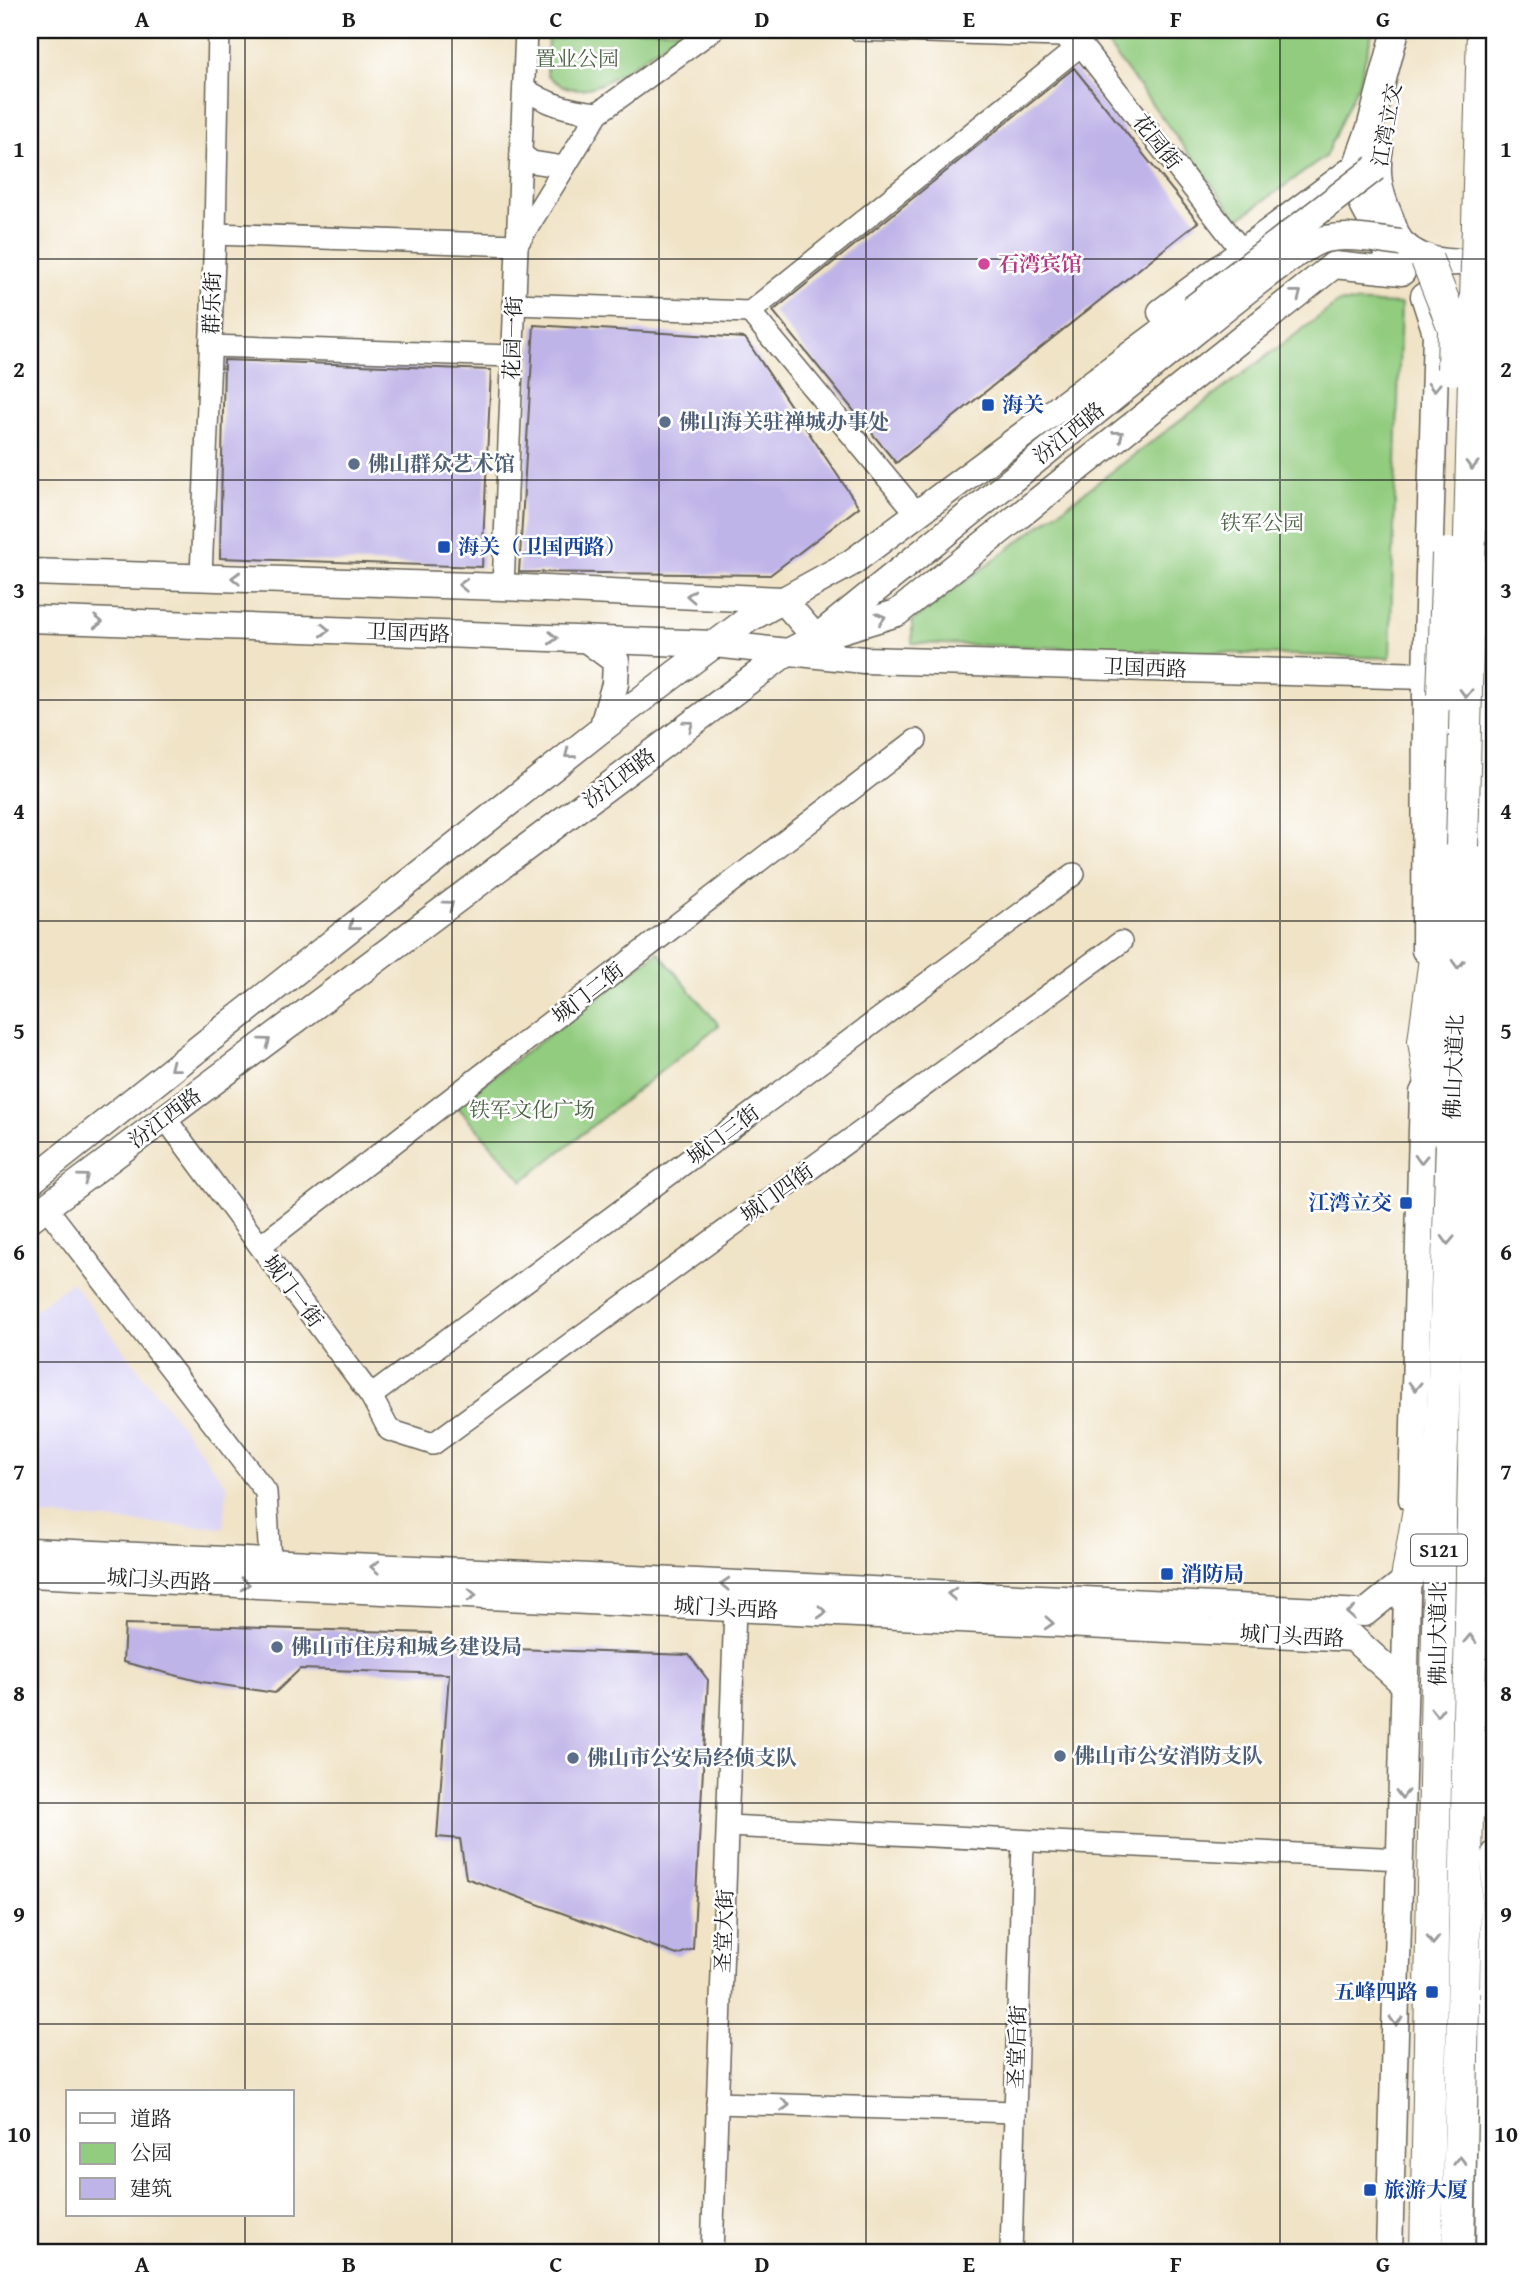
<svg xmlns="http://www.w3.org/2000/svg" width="1525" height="2283" viewBox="0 0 1525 2283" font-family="'Gentium Book Plus','Noto Serif SC',serif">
  <rect width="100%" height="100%" fill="#fff"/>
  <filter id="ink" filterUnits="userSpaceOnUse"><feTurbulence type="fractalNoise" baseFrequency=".0143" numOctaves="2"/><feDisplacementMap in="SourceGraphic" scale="14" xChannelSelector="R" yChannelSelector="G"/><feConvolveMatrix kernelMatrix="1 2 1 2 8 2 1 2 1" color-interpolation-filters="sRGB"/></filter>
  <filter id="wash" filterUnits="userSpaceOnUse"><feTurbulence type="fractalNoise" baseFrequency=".00686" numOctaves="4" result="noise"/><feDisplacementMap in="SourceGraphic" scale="28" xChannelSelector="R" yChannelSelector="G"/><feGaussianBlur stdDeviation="1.57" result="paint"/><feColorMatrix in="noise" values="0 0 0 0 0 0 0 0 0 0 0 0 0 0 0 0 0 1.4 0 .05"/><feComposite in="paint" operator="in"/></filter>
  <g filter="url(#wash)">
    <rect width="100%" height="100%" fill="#f0e3c6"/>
    <path fill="#dcd6f6" d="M72,1282L227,1486L224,1528L30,1515V1313Z"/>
    <g fill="#92cc7f" stroke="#57744e" stroke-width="2">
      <path d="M548,30H682C657,46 610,88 581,89C567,90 557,84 547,75Z"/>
      <path d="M1101,30H1373L1359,82L1325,157L1238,219L1101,36Z"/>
      <path d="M1339,302L1401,304L1390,658L912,643V621Z"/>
      <path d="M658,952L719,1025L523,1181L456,1105Z"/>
    </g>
    <g id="blocks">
      <g fill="#bfb4e8">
        <path d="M1074,68L1198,222L896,463L773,311Z"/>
        <path d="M534,325L745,338L859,507L770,575L519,572Z"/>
        <path d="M224,360L491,370L482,567L220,558Z"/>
        <path d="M125,1624L431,1633L430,1646L689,1655L708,1680L693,1949L677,1955L466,1878L460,1839L437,1837L449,1674L300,1669L275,1693L202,1682L123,1662Z"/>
      </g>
    </g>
  </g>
  <g filter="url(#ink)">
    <use href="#blocks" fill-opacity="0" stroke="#666258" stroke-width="2"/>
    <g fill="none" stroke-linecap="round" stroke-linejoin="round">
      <defs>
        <g id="minor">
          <path d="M859,30L1061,36L1081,45"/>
          <path d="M1082,30L1081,45L1242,251"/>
          <path d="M524,88C548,105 569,110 598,113"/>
          <path d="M521,154L532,162L564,167"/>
          <path d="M215,234L516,245"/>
          <path d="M518,243L598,113L713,30"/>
          <path d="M514,304L750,312L1081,45"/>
          <path d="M750,312L909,504"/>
          <path d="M210,346L512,356"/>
          <path d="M201,576L215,234L219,30"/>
          <path d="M503,587L526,30"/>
          <path d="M165,1118L371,1396L389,1430L433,1444L1121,942"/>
          <path d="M46,1207L266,1492L270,1562"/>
          <path d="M260,1246L916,740"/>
          <path d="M371,1396L1074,874"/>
          <path d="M728,1826L1401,1859"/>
          <path d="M717,2103L1015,2112"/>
          <path d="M712,2253L735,1608"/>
          <path d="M1011,2253L1023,1841"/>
        </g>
        <g id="major">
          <path d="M1380,147C1375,172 1379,192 1389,215C1393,224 1396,238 1403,244C1426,267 1466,265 1495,255"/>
          <path d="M1390,256L1363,205L1356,167L1370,128L1396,30"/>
          <path d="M1424,296L1436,333L1426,676L1425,950"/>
          <path d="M1161,312L1356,167"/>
          <path d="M30,572L503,587L782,600"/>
          <path d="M783,600L816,638L829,644"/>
          <path d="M30,619L714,644L864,660L1426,676"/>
          <path d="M831,633L897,613L1334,265L1402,272"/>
          <path d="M586,639L616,661L615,684L602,729"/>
          <path d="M30,1182L602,729L747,620L851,563L1192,309"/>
          <path d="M30,1219L786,653L816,638L1201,327"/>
          <path d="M1412,1499L1423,1093"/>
          <path d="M30,1551L1365,1613L1407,1579"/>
          <path d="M30,1574L1353,1638L1404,1684"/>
          <path d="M1389,2253L1408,1559"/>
          <path d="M1489,2253L1495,1854"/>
        </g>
        <g id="highway">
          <path d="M1438,1129L1424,1041L1442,906L1443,695"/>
          <path d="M1407,1579L1425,1474"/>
          <path d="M1475,1804L1495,1743"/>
          <path d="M1426,2253L1441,1469L1462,846"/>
          <path d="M1458,2253L1495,445"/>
        </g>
      </defs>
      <use href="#minor" stroke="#666258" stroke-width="24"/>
      <use href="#major" stroke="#666258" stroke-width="29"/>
      <use href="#highway" stroke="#666258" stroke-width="34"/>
      <use href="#minor" stroke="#fff" stroke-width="21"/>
      <use href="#major" stroke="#fff" stroke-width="26"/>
      <use href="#highway" stroke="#fff" stroke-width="32"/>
      <defs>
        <g id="major-bridge">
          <path d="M1192,309L1375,168"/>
          <path d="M1201,327C1225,308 1301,244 1325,239C1351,234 1376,240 1401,243"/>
        </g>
        <g id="highway-bridge">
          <path d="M1427,260L1454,328L1453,369"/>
          <path d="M1443,695L1448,554"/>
          <path d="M1462,846L1483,30"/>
        </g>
      </defs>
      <use href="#major-bridge" stroke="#666258" stroke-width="29" stroke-linecap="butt"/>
      <use href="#highway-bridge" stroke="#666258" stroke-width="34" stroke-linecap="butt"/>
      <use href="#major-bridge" stroke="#fff" stroke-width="26"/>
      <use href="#highway-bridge" stroke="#fff" stroke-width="32"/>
    </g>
    <defs><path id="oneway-chevron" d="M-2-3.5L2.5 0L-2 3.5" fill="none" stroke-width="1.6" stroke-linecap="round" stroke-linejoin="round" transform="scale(1.75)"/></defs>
    <g stroke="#999">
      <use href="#oneway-chevron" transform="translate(1297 294) rotate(-38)"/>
      <use href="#oneway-chevron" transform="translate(1434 387) rotate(92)"/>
      <use href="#oneway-chevron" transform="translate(1119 435) rotate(-38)"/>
      <use href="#oneway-chevron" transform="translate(1472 465) rotate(91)"/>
      <use href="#oneway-chevron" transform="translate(236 578) rotate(-178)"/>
      <use href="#oneway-chevron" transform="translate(463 585) rotate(-178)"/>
      <use href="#oneway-chevron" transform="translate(691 596) rotate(-177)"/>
      <use href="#oneway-chevron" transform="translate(881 618) rotate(-17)"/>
      <use href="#oneway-chevron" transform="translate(98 622) rotate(2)"/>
      <use href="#oneway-chevron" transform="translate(325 630) rotate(2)"/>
      <use href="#oneway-chevron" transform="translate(553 638) rotate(2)"/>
      <use href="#oneway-chevron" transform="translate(1466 693) rotate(91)"/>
      <use href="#oneway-chevron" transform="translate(689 725) rotate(-37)"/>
      <use href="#oneway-chevron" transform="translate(569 754) rotate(142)"/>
      <use href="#oneway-chevron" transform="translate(449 905) rotate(-37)"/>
      <use href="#oneway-chevron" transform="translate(353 926) rotate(142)"/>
      <use href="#oneway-chevron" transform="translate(1458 964) rotate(92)"/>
      <use href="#oneway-chevron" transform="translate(266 1042) rotate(-37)"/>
      <use href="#oneway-chevron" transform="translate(174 1067) rotate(142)"/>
      <use href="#oneway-chevron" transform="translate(1421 1159) rotate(92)"/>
      <use href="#oneway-chevron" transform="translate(84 1178) rotate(-37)"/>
      <use href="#oneway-chevron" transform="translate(1448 1240) rotate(92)"/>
      <use href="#oneway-chevron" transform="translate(1415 1386) rotate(92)"/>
      <use href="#oneway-chevron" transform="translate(375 1567) rotate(-177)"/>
      <use href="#oneway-chevron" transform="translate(245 1584) rotate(3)"/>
      <use href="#oneway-chevron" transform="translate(725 1584) rotate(-177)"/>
      <use href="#oneway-chevron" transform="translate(952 1594) rotate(-177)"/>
      <use href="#oneway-chevron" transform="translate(472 1595) rotate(3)"/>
      <use href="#oneway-chevron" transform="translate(822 1612) rotate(3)"/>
      <use href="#oneway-chevron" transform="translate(1351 1613) rotate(-177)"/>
      <use href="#oneway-chevron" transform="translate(1049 1623) rotate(3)"/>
      <use href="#oneway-chevron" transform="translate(1470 1639) rotate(-88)"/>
      <use href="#oneway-chevron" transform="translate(1437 1712) rotate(90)"/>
      <use href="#oneway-chevron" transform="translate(1402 1794) rotate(91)"/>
      <use href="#oneway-chevron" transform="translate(1433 1940) rotate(91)"/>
      <use href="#oneway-chevron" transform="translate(1396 2021) rotate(92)"/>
      <use href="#oneway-chevron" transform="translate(785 2105) rotate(2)"/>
      <use href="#oneway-chevron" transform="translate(1460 2161) rotate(-89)"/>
    </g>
  </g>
  <path fill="none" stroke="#1c1c1c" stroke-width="2" stroke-opacity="0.55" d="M245,30V2092M452,30V2253M659,30V2253M866,30V2253M1073,30V2253M1280,30V2253M30,259H1495M30,480H1495M30,700H1495M30,921H1495M30,1142H1495M30,1362H1495M30,1583H1495M30,1803H1495M30,2024H1495M245,2215V2253"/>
  <circle fill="#d1479c" stroke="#fff" stroke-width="2.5" cx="984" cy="264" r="7"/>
  <g fill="#1a4fb4" stroke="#fff" stroke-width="2.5">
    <rect x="981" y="398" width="14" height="14" rx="3.5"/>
    <rect x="437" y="540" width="14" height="14" rx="3.5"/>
    <rect x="1399" y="1196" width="14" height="14" rx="3.5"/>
    <rect x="1160" y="1567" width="14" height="14" rx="3.5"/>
    <rect x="1425" y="1985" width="14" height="14" rx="3.5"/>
    <rect x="1363" y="2183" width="14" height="14" rx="3.5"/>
  </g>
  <g fill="#5c6f8a" stroke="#fff" stroke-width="2.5">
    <circle cx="665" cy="422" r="7"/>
    <circle cx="354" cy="464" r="7"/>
    <circle cx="277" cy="1647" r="7"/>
    <circle cx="1060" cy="1756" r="7"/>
    <circle cx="573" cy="1758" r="7"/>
  </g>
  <g text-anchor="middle" stroke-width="5" stroke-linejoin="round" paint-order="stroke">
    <rect fill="#fff" stroke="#606060" stroke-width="2" x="1411" y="1534.5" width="56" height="31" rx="5"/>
    <g font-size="19" font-weight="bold" fill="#1c1c1c">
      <text x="1439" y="1557">S121</text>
    </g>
    <g font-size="21" fill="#4b6244" stroke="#fff">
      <text x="577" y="66">置业公园</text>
      <text x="1262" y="530">铁军公园</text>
      <text x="532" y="1117">铁军文化广场</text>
    </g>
    <g font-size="21" fill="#1c1c1c" stroke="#fff">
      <text transform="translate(1387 125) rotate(-80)" y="7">江湾立交</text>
      <text transform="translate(1157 142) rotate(52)" y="7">花园街</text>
      <text transform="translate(212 303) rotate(-88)" y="7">群乐街</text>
      <text transform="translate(513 338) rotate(-88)" y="7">花园一街</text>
      <text transform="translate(1069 433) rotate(-39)" y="7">汾江西路</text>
      <text transform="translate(408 633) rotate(2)" y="7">卫国西路</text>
      <text transform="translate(1145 668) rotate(2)" y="7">卫国西路</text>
      <text transform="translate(619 778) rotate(-37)" y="7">汾江西路</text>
      <text transform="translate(588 993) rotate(-38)" y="7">城门二街</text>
      <text transform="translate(1454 1067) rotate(-88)" y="7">佛山大道北</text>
      <text transform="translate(165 1118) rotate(-37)" y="7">汾江西路</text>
      <text transform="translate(723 1135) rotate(-37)" y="7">城门三街</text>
      <text transform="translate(777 1193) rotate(-36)" y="7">城门四街</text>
      <text transform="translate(293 1291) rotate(53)" y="7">城门一街</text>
      <text transform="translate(159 1580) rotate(3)" y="7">城门头西路</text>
      <text transform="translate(726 1608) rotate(3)" y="7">城门头西路</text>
      <text transform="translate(1438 1634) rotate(-90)" y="7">佛山大道北</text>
      <text transform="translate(1292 1636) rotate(3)" y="7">城门头西路</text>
      <text transform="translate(724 1931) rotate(-88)" y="7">圣堂大街</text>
      <text transform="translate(1017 2047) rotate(-88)" y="7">圣堂后街</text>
    </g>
    <g font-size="21" font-weight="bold" fill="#b23c85" stroke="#fff" text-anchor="start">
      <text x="998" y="271">石湾宾馆</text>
    </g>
    <g font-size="21" font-weight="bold" fill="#164399" stroke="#fff" text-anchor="start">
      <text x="1002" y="412">海关</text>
      <text x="458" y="554">海关（卫国西路）</text>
      <text x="1392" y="1210" text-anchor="end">江湾立交</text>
      <text x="1181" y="1581">消防局</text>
      <text x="1418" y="1999" text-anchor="end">五峰四路</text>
      <text x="1384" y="2197">旅游大厦</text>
    </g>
    <g font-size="21" font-weight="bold" fill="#4e5e75" stroke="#fff" text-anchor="start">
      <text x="679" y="429">佛山海关驻禅城办事处</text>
      <text x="368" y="471">佛山群众艺术馆</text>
      <text x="291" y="1654">佛山市住房和城乡建设局</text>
      <text x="1074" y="1763">佛山市公安消防支队</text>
      <text x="587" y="1765">佛山市公安局经侦支队</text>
    </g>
  </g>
  <rect width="1525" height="2283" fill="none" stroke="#fff" stroke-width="77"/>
  <rect x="66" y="2090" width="228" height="126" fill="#ffffff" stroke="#a4a4a4" stroke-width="2"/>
  <rect x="80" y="2113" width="35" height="10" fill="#ffffff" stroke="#a4a4a4" stroke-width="2"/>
  <text x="130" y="2126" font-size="21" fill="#1c1c1c">道路</text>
  <rect x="80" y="2143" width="35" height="21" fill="#92cc7f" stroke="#a4a4a4" stroke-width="2"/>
  <text x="130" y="2160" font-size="21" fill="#1c1c1c">公园</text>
  <rect x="80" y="2178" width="35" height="21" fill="#bfb4e8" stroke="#a4a4a4" stroke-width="2"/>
  <text x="130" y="2196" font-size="21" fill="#1c1c1c">建筑</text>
  <rect x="38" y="38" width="1448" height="2206" fill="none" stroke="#1c1c1c" stroke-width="2.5"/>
  <g font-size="23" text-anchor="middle" font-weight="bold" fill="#1c1c1c">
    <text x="142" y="27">A</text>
    <text x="349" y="27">B</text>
    <text x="556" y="27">C</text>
    <text x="762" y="27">D</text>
    <text x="969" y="27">E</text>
    <text x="1176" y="27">F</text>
    <text x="1383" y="27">G</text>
    <text x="19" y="157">1</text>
    <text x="1506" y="157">1</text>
    <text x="19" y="377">2</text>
    <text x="1506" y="377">2</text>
    <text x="19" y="598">3</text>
    <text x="1506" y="598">3</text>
    <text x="19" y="819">4</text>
    <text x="1506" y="819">4</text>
    <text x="19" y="1039">5</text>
    <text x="1506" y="1039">5</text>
    <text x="19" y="1260">6</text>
    <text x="1506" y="1260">6</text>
    <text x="19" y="1480">7</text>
    <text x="1506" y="1480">7</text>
    <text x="19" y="1701">8</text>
    <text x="1506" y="1701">8</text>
    <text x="19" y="1922">9</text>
    <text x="1506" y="1922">9</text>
    <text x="19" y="2142">10</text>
    <text x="1506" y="2142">10</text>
    <text x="142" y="2272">A</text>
    <text x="349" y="2272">B</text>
    <text x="556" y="2272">C</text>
    <text x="762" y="2272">D</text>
    <text x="969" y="2272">E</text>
    <text x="1176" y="2272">F</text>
    <text x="1383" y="2272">G</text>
  </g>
</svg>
